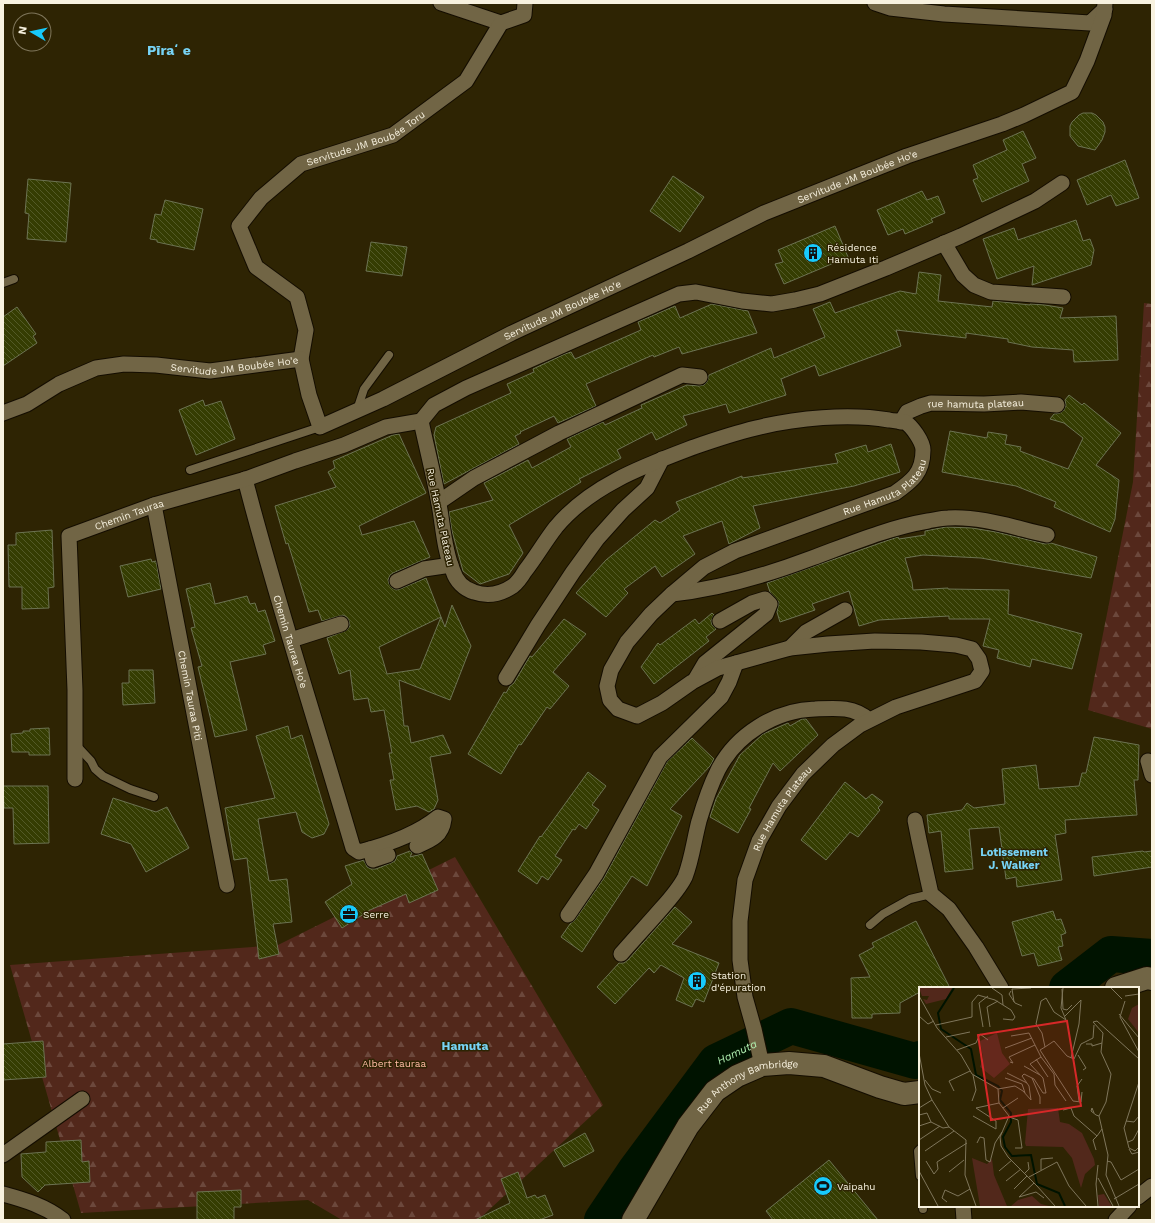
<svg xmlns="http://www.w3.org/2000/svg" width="1155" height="1223" viewBox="0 0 1155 1223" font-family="'Work Sans',sans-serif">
  <defs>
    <pattern id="forest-firs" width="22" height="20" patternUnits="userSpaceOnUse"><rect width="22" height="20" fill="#52281b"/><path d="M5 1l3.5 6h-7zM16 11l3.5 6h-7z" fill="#6c483c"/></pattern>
    <pattern id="building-back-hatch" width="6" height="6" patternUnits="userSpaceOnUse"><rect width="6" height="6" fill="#353d02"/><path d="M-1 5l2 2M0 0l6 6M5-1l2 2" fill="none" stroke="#535a27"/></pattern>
  </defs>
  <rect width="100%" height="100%" fill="#2e2403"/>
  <g fill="url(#forest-firs)">
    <path d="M1144,303L1152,304V729L1088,710L1133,482Z"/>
    <path d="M455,857L603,1105L478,1220H342L308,1200L81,1213L10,965L278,945Z"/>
  </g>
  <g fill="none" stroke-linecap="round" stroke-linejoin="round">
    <g stroke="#001300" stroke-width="36">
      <path d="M1067,988L1111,954L1152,957"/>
      <path id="s1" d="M602,1220L635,1171L716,1062L791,1026L915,1061L920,1059"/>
    </g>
  </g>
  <g fill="url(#building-back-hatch)" stroke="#6c7352">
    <path d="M1083,113H1092L1096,115L1103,122L1105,127V132L1102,140L1095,150L1078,146L1070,136V126L1072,122L1079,115Z"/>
    <path d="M1023,131L1036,158L1022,164L1029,181L982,202L973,180L978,178L973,165L1007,150L1003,140Z"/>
    <path d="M1125,160L1139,198L1116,206L1111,195L1087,205L1077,180Z"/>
    <path d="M673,176L704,197L680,232L650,211Z"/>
    <path d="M28,179L71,183L66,242L27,239L29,214L25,213Z"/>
    <path d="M922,191L927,200L938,196L945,213L931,219L933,222L905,234L903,229L888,235L877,210Z"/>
    <path d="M165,200L203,209L194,250L157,242V240L150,239L155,214L161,215Z"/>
    <path d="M1076,220L1083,241L1090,239L1094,250L1091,265L1032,285L1034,266L997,279L983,239L1014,228L1018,240Z"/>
    <path d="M835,226L848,257L784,284L775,264L783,262L778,250Z"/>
    <path d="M371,242L407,247L402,276L366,271Z"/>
    <path d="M919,272L941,275L938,301L992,307L993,301L1030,305V304L1045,305L1063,308L1060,318L1116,316L1118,360L1074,362L1073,350L1032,347L1008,342V339L966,333V338L896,330L901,346L819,376L815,365L781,379L786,395L729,413L726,404L683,416L687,425L656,440L652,432L617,450L621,458L579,479L581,482L509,525L523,553L509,574L480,584L463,571L452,531L449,512L493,500L484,483L528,460L532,468L571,447L567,439L603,422L605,425L642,408L641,405L687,385L699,386L704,385L707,382L709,375L771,348L774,358L825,337L813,309L830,302L835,313L900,291L916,294Z"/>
    <path d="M712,304L748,311L757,333L682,354L679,347L654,357L653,355L586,384L596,406L558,423L554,416L520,432L521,433L515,436L519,444L444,484L434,435L436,427L511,393L507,384L534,372L533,369L565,354L571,352L575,359L641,330L638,322L675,306L680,318Z"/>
    <path d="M17,307L36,334L33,336L37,343L3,366V317Z"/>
    <path d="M1069,395L1082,405L1084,403L1121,433L1096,465L1119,480L1115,519L1110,532L1054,507L1056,502L1016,486L942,472L950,431L987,438L988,432L1007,435L1005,444L1021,447L1020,451L1068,469L1083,438L1064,423L1050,419L1054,414L1060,413L1064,410L1066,405L1065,400Z"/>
    <path d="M203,400L205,406L221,401L235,439L196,455L179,410Z"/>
    <path d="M399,434L426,493L359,526L362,535L414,521L430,557L393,573L390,575L388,580L389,584L392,588L396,590L400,589L426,578L441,617L379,647L387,674L420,669L441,617L445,627L452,605L471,646L450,700L399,680L404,726H408L411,743L443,735L451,753L430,757L438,800L434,809L429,812L417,806L396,810L390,780H394L389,753H392L384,710L371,712L368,698L354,700L350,670L339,674L327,638L347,630L350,626L349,621L347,617L343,615L322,621L318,610L309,612L288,543L286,544L275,506L336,487L328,472L335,468L333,461L393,435Z"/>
    <path d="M891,444L900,472L854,486L753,506L760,528L729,544L722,521L683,536L695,554L662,577L655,566L624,589L628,593L606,617L576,593L606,560L655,520L660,523L680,510L676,502L742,476V478L838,463L835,454L866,445L868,452Z"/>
    <path d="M946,527L972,528L996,532L1045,544L1051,543L1097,557L1091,578L981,558L923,555L905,558L912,582L913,590L948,588V589L1009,590L1008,614L1082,634L1072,669L1032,659L1030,667L997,658L999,650L983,646L990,619H949V616L879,620L859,626L849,591L812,604L815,610L780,622L777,612L779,602L770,592L767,583L886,541L898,537L899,539L925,535V531Z"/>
    <path d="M52,530L54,587L48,588L49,608L22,609V587H9L8,545H16V533Z"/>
    <path d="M151,559L152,562L156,561L161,589L128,597L120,566Z"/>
    <path d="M210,583L215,604L247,596L250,604L255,603L258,612L265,610L275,641L263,645L266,654L230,662L247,730L215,737L198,667L202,666L191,628L195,627L186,589Z"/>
    <path d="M712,613L714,615L711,621L712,625L716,629L706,637L709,641L654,684L641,667L658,643L660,645L695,619L699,624Z"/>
    <path d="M564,619L586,634L553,672L569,686L550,709L547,707L521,745L519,744L501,774L468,754L504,692L506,693L510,686L514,683L530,656L532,657Z"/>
    <path d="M129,670H153L155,703L123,705L122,683H129Z"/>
    <path d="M802,719H806L818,735L780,771L773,763L749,808L751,809L738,833L710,817L716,799L740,755L763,734L788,723L790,726Z"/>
    <path d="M288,726L291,739L302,735L329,824L324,834L312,838L302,832L296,812L258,819L269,881L287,879L292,922L273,924L279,954L259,959L247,858L234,860L225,808L275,798L256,736Z"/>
    <path d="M49,728L50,755H29V752H12L11,734L23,733V731H30V729Z"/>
    <path d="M1094,737L1139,745L1138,780H1134L1137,815L1065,820L1066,833L1055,835L1062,880L1017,887L1016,877L1006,879L999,827L969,829L973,869L945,872L941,831L929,833L927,815L962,810L967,803L974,808L1005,804L1002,769L1036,765L1039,789L1079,786L1082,773H1086Z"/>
    <path d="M692,738L714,759L710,766L670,809L682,816L647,886L632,876L582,952L561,937L570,924L575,920L604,878L667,762Z"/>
    <path d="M588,772L606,786L592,805L599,810L586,829L579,824L575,830L573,829L555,856L562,860L548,880L542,876L537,884L518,871L540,836L541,837Z"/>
    <path d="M845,782L866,799L872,794L883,802L878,808L880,810L858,837L850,832L826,860L801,840Z"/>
    <path d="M3,786H48L49,843L14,844L13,808H4Z"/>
    <path d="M113,798L156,812L167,807L189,848L146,872L131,844L101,834Z"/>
    <path d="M410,851L412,853L410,857L422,854L438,890L409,903L406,894L370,910L342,928L325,902L352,884L345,866L364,860L367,867L371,869H376L391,863L395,861L397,856Z"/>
    <path d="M1143,851L1144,852L1152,851V867L1094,876L1092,857Z"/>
    <path d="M675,907L692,922L672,944L719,963L704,1002L696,999L692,1007L676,1000L684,978L661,965L654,973L649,968L615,1004L597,987L619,963H624L628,960Z"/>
    <path d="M1053,911L1056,920L1061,919L1066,933L1061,935L1063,946L1058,947L1062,960L1038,966L1034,953L1022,956L1012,922Z"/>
    <path d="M916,921L950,988H920V992L900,1003V1013L872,1014V1018H852L851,978L870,977L859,955L874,947L872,943Z"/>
    <path d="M43,1041L46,1077L3,1080V1044Z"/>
    <path d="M585,1133L594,1151L564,1167L554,1150Z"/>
    <path d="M81,1140L82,1162L89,1161L90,1182L45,1185L38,1192L22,1177L21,1154L46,1152V1142Z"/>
    <path d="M829,1160L878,1220H773L766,1211Z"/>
    <path d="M518,1172L527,1198L535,1195L537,1198L545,1195L553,1215L539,1220H475L510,1203L501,1179Z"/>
    <path d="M241,1190V1207H234V1220H197V1192Z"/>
  </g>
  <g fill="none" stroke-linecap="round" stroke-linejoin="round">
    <defs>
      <g id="service">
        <path d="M3,283L14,279"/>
        <path d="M357,410L364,389L389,355"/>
        <path d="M190,470L320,427"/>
        <path d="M76,745L91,761L95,769L103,776L130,789L154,797"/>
        <path d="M870,925L883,914L910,899L931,894"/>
        <path d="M920,1149L918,1151L920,1176"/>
        <path d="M923,1206V1209"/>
      </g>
      <g id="minor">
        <path d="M441,3L501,23"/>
        <path d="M875,3L890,8L944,14L1090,23L1105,9"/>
        <path d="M944,243L963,275L974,285L991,292L1063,297"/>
        <path id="s2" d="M301,359L306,330L297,297L256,267L239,226L261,198L301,164L393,135L466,81L501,23L524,15L525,3"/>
        <path id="s3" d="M3,413L27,404L59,384L96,368L124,364L156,365L210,371L301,359L309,395L320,427L383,399L512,333L688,251L764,213L907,156L1002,124L1024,115L1072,92L1087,61L1104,15L1105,3"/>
        <path id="s4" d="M901,422L907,412L921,406L931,403L984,404L1021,402L1057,405"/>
        <path id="s5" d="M245,479C277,603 317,725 353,848L359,852C386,845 416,835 438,817L444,819C442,836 431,840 417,846"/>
        <path d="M439,502L474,478L559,433L682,375L700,377"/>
        <path id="s6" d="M154,505L227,885"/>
        <path d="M397,581L424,569L451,565"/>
        <path d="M672,594C720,589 767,575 812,558C850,544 887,528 928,521C934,520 942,518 948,518C981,516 1015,528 1047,535"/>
        <path d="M291,640L341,624"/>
        <path d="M790,648L806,632L845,610"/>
        <path d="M506,678L538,625L573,572L597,539L623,510L647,488L662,459"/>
        <path d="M695,680L705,663L766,614L770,604L765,599L752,603L720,621"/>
        <path d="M1148,761L1152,775"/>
        <path id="s7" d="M75,779V690L69,536L154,505L246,479L295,461L344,445L386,427L421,421"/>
        <path d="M915,820L919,840L931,894L949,909L976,947L1001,988"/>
        <path d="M370,849L373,860L388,855"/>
        <path d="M568,915L596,874L660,757L721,697L729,682L736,663"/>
        <path d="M621,954C634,939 648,924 661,909C670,899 679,889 685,877C692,859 694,840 699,821C704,804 710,786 718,770C736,735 775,710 815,709C835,708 854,706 869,720"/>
        <path id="s8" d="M762,1065L754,1029L745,997L740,960V921L745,880L759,841L779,806L803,774L833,745L860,725L896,707L975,681L982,671L979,659L972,649L956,645L921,642L875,641L828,644L790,648L718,668L692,682L662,703L637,716L618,709L610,700L607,686L611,670L627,642L651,614L672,594L704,567L735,551L895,493C912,481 923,473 923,450C923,442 912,426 905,422C900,421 894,421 889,420C849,413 796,418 756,428C735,433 714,440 694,447C644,466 591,485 556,527C545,541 536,557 525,571C522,576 518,582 513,586C501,594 488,597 474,592C464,589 456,581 453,571C444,550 443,526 439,504C434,476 427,449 421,421L434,405L466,388L679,294L696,292L742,301L772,304L795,300L820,294L886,268L961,236L1035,201L1062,183"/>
        <path d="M3,1155L82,1099"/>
        <path d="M3,1194C25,1200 45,1206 63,1220"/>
        <path d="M1138,1197L1152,1186"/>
        <path d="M963,1206L964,1220"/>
        <path d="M1116,1220L1129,1206"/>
      </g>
      <g id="secondary">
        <path d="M1116,988L1147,978L1152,979"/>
        <path id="s9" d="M633,1220L688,1126L715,1091L737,1076L762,1065L789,1063L824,1066L880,1087L904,1094L920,1092"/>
      </g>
    </defs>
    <use href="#service" stroke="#140d00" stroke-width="10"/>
    <use href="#minor" stroke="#140d00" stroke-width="17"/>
    <use href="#secondary" stroke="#140d00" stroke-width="24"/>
    <use href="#service" stroke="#716545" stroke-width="8"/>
    <use href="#minor" stroke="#716545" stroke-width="15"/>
    <use href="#secondary" stroke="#716545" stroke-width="22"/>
  </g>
  <defs>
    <symbol id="building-disc" viewBox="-11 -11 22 22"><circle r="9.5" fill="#17cafb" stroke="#2e2403"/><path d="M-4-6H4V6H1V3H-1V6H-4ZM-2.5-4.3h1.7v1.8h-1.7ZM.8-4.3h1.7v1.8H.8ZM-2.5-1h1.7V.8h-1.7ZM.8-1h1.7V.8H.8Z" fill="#111"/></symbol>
    <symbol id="office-disc" viewBox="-11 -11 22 22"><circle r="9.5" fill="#17cafb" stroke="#2e2403"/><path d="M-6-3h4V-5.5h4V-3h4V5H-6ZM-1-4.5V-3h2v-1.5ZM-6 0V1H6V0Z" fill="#111"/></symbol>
    <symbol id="stadium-disc" viewBox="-11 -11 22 22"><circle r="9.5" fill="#17cafb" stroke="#2e2403"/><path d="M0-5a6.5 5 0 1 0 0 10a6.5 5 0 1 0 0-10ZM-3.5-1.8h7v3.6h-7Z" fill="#111"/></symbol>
  </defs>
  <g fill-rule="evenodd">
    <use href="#building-disc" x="802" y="242" width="22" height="22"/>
    <use href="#office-disc" x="338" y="903" width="22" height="22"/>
    <use href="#building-disc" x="686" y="970" width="22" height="22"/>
    <use href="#stadium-disc" x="812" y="1175" width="22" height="22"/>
  </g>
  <g text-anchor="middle" stroke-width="3" stroke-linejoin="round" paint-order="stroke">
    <g font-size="10" fill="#f8f2e0" stroke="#2e2403">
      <text dy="4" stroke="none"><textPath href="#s2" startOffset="317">Servitude JM Boubée Toru</textPath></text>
      <text dy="4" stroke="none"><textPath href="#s3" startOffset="974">Servitude JM Boubée Ho'e</textPath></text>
      <text dy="4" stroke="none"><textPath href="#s3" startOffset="650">Servitude JM Boubée Ho'e</textPath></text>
      <text dy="4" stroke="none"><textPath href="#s3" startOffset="243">Servitude JM Boubée Ho'e</textPath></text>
      <text dy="4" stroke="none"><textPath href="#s4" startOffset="82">rue hamuta plateau</textPath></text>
      <text dy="4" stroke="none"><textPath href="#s8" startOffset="1300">Rue Hamuta Plateau</textPath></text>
      <text dy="4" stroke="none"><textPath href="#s7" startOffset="307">Chemin Tauraa</textPath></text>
      <text transform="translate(441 517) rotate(78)" y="4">Rue Hamuta Plateau</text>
      <text dy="4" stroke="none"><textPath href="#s5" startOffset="169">Chemin Tauraa Ho'e</textPath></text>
      <text dy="4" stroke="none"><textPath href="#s6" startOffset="194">Chemin Tauraa Piti</textPath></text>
      <text dy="4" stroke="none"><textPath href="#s8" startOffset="269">Rue Hamuta Plateau</textPath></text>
      <text dy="4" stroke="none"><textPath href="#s9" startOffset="185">Rue Anthony Bambridge</textPath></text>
    </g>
    <g font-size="10" fill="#f8f2e0" stroke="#2e2403" text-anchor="start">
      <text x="827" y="251">Résidence<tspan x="827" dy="12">Hamuta Iti</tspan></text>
      <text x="363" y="918">Serre</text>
      <text x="711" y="979">Station<tspan x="711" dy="12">d'épuration</tspan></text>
      <text x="837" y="1190">Vaipahu</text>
    </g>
    <g font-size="10" fill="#ffbaa5" stroke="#2e2403">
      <text x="394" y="1067">Albert tauraa</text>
    </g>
    <g font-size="11" font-weight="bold" fill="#77d3f5" stroke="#2e2403">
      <text x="1014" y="856">Lotissement<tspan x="1014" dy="13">J. Walker</tspan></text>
    </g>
    <g font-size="11" font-style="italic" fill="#b0efb0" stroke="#2e2403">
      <text dy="4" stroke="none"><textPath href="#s1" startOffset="218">Hamuta</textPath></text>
    </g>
    <g font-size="12" font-weight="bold" fill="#77d3f5" stroke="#2e2403">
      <text x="465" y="1050">Hamuta</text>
    </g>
    <g font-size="14" font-weight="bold" fill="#77d3f5" stroke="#2e2403">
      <text x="169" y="55">Pīraʻe</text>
    </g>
  </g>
  <g transform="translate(919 987)">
    <rect width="220" height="220" fill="#2e2403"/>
    <path d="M78,46L83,66L91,77L75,91L61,80L64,71L61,54ZM139,121L141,135L150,137L163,146L175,172L176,178L166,187L162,201L153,171L144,160L107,159L106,156L109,122ZM53,171L68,177L73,172L75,188L88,219H61ZM185,207L192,218V219H180L179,208ZM113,209L122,217L130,219H92L99,213Z" fill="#52281b"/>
    <path d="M0,1H33L27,12L7,17L4,12L8,13L10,9H3Z" fill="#52281b"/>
    <path d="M220,17V46L209,32L213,21Z" fill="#52281b"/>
    <path fill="none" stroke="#001300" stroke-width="2" d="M35,1L19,26L22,42L52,62L57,88L79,99L83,104L81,113L92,126V135L84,150L86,160L93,169L112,168L118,197L140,206L146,219"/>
    <path fill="none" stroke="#7f765b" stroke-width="1" d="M73,1L83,8L84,18M144,1L142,21L147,33L135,25L127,11L122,14L117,37L123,46L126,60L121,63L154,114L162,115L163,105M192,1L203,12M143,2L144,22L148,23L153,18M92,4L90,7L96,16L103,19M0,9L18,41L42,68L53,87L79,102L80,116L90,129L81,150L82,159L89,170L118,199M206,9L220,7M206,14L201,30L220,65M95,15L93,2L112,1M200,27L220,51M0,29L9,37L15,34M146,29L162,13L160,37L152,71M17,38L53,30V15L59,8L76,13L92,23L96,30L94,33L84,32M64,40L60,16L69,9M71,40L68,20L79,14M92,49L110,46L122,70M27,50L51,45M167,57H173V59L183,56M126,60L135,54L148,69L155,72L162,57L174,51L175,38M86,61L113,51M38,63L57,56L61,47L69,53M0,66L6,98L13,113L30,140L47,153L46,188L57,219M159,68L167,81L164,83M117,72L129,90M91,75L94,76L90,70L116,58M105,79L121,88M88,86L108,96M86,91L103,97L106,106M113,91L121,110V117M6,93L13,102L22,106M220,95L205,141L210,161L216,164L220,160M79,102L96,99L104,104L112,113L110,99L103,89L105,87L115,92L124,106H127L124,91L111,77L122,70L135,87L136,98L147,114M35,104L30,94L51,84M53,114L57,103L54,88M160,114L158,99L163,92M0,121L13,113M84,121L99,111M144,123L152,121L155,129L178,149L183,142M175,126L173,121L172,124L177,128L180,129M0,128L8,126L12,135M54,129L77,142V134L57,121L80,116M90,130L99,133L103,161H96M207,134L215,135L220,129M0,139L12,135L24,141L30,140M0,153L21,139M209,155L214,153L220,142M58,156L61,150L65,151L67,173L71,175L76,156L83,145M210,162L213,167L220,165M177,163L174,153L178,149M6,164L35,144M7,174L15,187L19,182L18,175L48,156M188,174L192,175L202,193L220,182M122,183V172L134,171M0,184L19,219M80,184L93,173M30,185L45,173M106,186L110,182L109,175M110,190L138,175L150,199L167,219M179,191L194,219M87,194L102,182M115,196L100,210L117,205L125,211M118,199L136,219M95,202L108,189M195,212L220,197M28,215L23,211L26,203L39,209L51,202M179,219L177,197L179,178M200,219L187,188L189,168L180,129L187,115L192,87L182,65L184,46L174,35L178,34L220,72"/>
    <path fill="#d62828" fill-opacity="0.15" stroke="#d62828" stroke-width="2" d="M148,34L162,119L72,133L59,48Z"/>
    <rect width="220" height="220" fill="none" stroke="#f8f2e0" stroke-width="2"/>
  </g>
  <rect width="1155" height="1223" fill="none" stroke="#f8f2e0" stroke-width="8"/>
  <g transform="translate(32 32) rotate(279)"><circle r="19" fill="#2e2403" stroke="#7f765b"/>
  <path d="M0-3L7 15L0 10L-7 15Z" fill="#17cafb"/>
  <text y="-6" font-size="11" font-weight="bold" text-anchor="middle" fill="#f8f2e0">N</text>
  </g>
</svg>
